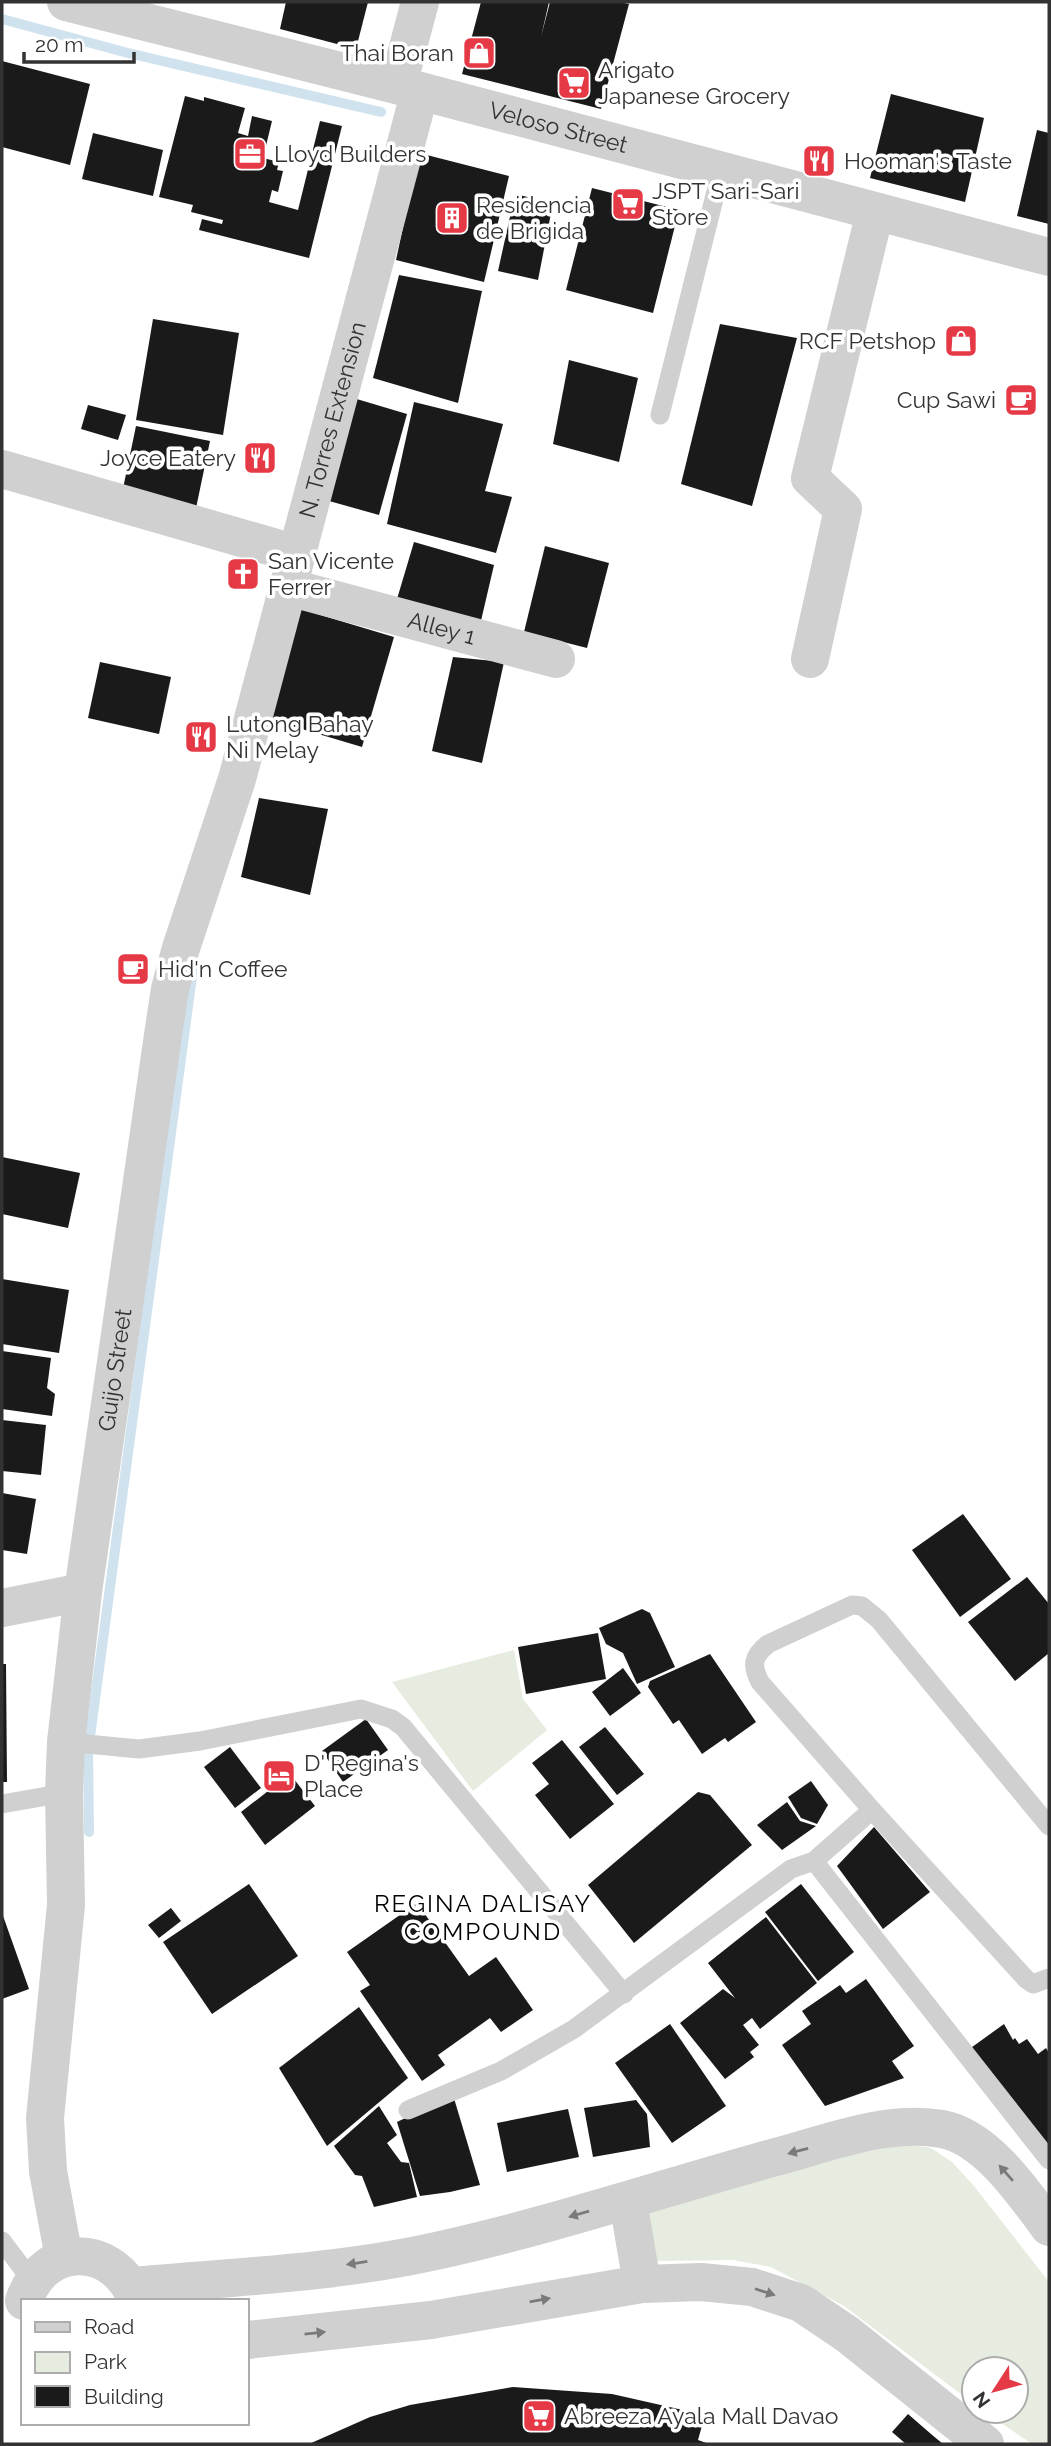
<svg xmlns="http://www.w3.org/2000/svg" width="1051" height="2446" viewBox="0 0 1051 2446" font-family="Raleway,sans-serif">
  <rect width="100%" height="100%" fill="#fff"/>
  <g fill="#e6ecdf">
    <path d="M514,1650L523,1699L547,1730L473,1791L392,1682Z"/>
    <path d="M912,2145L931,2148L952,2162L974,2186L1049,2282V2444H1032L984,2411H1016V2369H974V2404L844,2306L771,2267L733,2260L655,2261L649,2212L850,2155L887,2147Z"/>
  </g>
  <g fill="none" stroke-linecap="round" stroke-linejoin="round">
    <g stroke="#cfe2ee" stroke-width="10">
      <path d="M2,19L128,53L381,112"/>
      <path d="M89,1832L88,1751L193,969"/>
    </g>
  </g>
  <g fill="#1a1a1a">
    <path d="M286,2H368L356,49L280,29Z"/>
    <path d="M481,2H549L541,37L550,2H619L629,4L601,109L462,74Z"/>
    <path d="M2,61L90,84L70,165L2,147Z"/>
    <path d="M891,94L984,118L965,202L870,178Z"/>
    <path d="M185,96L204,101V97L245,108L238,133L248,136L252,116L272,121L263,158L279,162L277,170L283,171L278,192L272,190L269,202L298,210L320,121L342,126L309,258L199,230L202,219L222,224L223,220L191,212L193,205L159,197Z"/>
    <path d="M1037,130L1049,133V224L1017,216Z"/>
    <path d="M93,133L163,150L153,196L82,179Z"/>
    <path d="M419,153L509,176L484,282L396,260Z"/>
    <path d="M592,188L679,210L653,313L566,290Z"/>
    <path d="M515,194L553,203L538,280L498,271Z"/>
    <path d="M399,275L482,291L458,403L373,378Z"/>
    <path d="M153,319L239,333L223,435L136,420Z"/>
    <path d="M720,324L797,338L752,506L681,484Z"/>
    <path d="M569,360L638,378L619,462L553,444Z"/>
    <path d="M350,397L407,414L379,515L322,499Z"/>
    <path d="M414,402L503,424L485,491L512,497L496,553L387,524Z"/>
    <path d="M88,405L126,415L118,440L81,429Z"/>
    <path d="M136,426L210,441L195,513L121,498Z"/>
    <path d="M414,542L494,565L480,625L397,599Z"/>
    <path d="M545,546L609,563L587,648L524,632Z"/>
    <path d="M297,608L394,637L362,747L265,718Z"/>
    <path d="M453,657L504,662L482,763L432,751Z"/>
    <path d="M100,662L171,677L159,734L88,718Z"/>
    <path d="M259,798L328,809L310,895L241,877Z"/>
    <path d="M2,1157L80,1173L68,1228L2,1214Z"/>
    <path d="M2,1279L69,1290L59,1353L2,1344Z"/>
    <path d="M2,1351L51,1358L47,1388L55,1394L52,1416L2,1409Z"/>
    <path d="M2,1420L46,1425L41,1475L2,1471Z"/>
    <path d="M2,1493L36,1499L27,1554L2,1550Z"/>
    <path d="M963,1514L1011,1579L960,1617L912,1550Z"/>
    <path d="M1027,1577L1049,1604V1653L1015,1681L968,1622Z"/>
    <path d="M642,1609L650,1613L675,1667L637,1684L623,1653L606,1644L599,1628Z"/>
    <path d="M598,1633L606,1679L526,1694L518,1647Z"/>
    <path d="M710,1654L756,1722L728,1742L725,1738L702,1754L679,1720L673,1724L648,1687L650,1681Z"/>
    <path d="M2,1664H6L7,1782H2Z"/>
    <path d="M623,1668L641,1693L610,1716L592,1692Z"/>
    <path d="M366,1719L388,1750L343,1782L322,1751Z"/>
    <path d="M605,1727L644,1774L617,1795L579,1747Z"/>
    <path d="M562,1740L614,1804L570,1839L535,1795L549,1784L532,1763Z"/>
    <path d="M230,1747L261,1788L235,1808L204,1767Z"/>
    <path d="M290,1774L315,1806L265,1845L241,1812Z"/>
    <path d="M811,1781L828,1805L817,1824L801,1818L788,1797Z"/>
    <path d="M698,1792L710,1795L752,1845L634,1943L588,1885Z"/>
    <path d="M787,1802L800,1821L816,1826L782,1850L757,1825Z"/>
    <path d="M874,1827L930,1892L883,1929L837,1866Z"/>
    <path d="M249,1884L298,1956L212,2014L163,1942Z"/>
    <path d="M801,1884L854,1952L818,1981L765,1912Z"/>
    <path d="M417,1903L469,1976L496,1957L533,2010L501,2032L490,2018L438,2055L445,2065L422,2081L360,1991L370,1985L347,1952Z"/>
    <path d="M171,1908L181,1921L159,1938L148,1925Z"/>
    <path d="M2,1913L29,1989L2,1999Z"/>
    <path d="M766,1917L817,1983L760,2029L752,2018L743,2025L759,2045L750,2052L754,2057L725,2079L680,2023L723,1989L735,1998L708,1963Z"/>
    <path d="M866,1979L914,2046L892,2061L904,2078L825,2106L782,2045L811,2024L802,2011L840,1985L846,1993Z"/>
    <path d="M359,2007L408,2078L327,2146L279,2068Z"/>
    <path d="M670,2024L726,2106L672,2143L615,2063Z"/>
    <path d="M1004,2024L1013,2040L1015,2038L1019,2044L1027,2039L1038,2054L1046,2048L1049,2053V2153L968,2050Z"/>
    <path d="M453,2095L480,2185L450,2192L420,2196L397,2122Z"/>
    <path d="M636,2100L647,2114L650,2147L593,2157L584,2108Z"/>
    <path d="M379,2106L397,2135L387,2143L401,2162L409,2163L417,2197L374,2207L362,2176L355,2175L334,2146Z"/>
    <path d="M568,2109L579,2157L507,2172L497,2123Z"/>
    <path d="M513,2387L612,2394L705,2415L698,2440L709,2444H309L370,2417L410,2405Z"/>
    <path d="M908,2414L931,2434L943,2444H906L892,2432Z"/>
  </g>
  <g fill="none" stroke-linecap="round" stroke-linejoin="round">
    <g stroke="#d0d0d0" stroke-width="19">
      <path d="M660,415L721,171"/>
      <path d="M66,1742L139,1749L200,1741L361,1709L392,1719L403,1727L624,1994"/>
      <path d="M2,1804L64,1793"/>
      <path d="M1049,1826L879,1620L862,1606L852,1605L768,1644C753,1656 751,1665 760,1682L872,1810L1026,1979L1033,1984L1049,1978"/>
      <path d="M814,1861L1049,2160"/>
      <path d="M408,2110L501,2071L574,2029L791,1869L814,1861L872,1810"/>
      <path d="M2,2241L32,2281"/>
    </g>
    <g stroke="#d0d0d0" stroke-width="38">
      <path id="s1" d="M66,2L420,91L1049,257"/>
      <path d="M398,85L420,2"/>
      <path d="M2,469L297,554"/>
      <path id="s2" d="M288,587L556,659"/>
      <path d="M810,659L843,509L810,478L875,212"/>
      <path d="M2,1608L83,1592"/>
      <path d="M628,2201L642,2284"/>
      <path id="s3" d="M64,2258L48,2171L45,2118L66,1905L64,1793L66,1742L83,1592L163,1035L170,989L181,948L237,779L420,91"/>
      <path d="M132,2286C233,2277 337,2273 436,2251C550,2226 660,2189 772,2158C826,2144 886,2119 942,2129C986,2137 1024,2193 1049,2227"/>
      <path d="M24,2301C44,2240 116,2243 137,2301"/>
      <path d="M247,2340L431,2320L642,2284L701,2282L752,2287L801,2303L847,2334L985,2444"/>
    </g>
  </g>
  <defs><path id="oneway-solid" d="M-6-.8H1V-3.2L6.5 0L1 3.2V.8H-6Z" transform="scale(1.75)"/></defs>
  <g fill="#7a7a7a">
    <use href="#oneway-solid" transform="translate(798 2151) rotate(165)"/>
    <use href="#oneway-solid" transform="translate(1006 2173) rotate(-131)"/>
    <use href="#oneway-solid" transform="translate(579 2214) rotate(164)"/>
    <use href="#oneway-solid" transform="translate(357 2263) rotate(171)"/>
    <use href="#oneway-solid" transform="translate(765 2292) rotate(18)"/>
    <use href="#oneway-solid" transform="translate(540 2300) rotate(-10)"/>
    <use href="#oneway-solid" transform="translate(315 2333) rotate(-6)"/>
  </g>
  <defs>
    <symbol id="shop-square" viewBox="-11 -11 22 22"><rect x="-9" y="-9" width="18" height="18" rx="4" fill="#e63946" stroke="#fff"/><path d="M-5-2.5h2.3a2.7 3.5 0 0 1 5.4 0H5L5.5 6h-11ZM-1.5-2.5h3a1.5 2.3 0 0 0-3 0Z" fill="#fff"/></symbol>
    <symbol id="supermarket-square" viewBox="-11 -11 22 22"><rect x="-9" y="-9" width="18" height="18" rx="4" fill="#e63946" stroke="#fff"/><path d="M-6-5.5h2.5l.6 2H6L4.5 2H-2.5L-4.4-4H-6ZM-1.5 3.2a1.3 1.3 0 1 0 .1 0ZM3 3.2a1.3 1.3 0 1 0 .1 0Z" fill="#fff"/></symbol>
    <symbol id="office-square" viewBox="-11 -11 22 22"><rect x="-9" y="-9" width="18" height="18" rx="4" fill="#e63946" stroke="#fff"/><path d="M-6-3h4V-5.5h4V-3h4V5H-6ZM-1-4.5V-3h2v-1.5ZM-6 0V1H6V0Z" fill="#fff"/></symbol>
    <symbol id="restaurant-square" viewBox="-11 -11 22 22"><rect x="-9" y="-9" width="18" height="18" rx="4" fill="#e63946" stroke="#fff"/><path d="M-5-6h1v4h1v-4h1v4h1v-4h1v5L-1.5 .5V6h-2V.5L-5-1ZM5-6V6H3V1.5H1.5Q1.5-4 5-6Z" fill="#fff"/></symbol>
    <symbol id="building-square" viewBox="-11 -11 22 22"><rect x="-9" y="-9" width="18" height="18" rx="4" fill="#e63946" stroke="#fff"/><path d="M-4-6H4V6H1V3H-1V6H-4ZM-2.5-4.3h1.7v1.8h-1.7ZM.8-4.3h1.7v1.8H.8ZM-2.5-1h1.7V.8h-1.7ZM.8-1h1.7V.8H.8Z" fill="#fff"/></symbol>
    <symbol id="cafe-square" viewBox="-11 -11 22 22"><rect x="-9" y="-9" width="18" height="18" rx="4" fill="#e63946" stroke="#fff"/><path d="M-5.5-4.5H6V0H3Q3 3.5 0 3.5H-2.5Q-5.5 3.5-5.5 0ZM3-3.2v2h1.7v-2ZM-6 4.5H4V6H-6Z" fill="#fff"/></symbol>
    <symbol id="church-square" viewBox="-11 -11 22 22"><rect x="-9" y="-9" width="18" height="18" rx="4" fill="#e63946" stroke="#fff"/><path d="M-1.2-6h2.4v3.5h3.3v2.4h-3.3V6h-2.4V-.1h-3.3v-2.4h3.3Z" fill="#fff"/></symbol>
    <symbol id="hotel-square" viewBox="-11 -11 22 22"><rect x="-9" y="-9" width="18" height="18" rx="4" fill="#e63946" stroke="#fff"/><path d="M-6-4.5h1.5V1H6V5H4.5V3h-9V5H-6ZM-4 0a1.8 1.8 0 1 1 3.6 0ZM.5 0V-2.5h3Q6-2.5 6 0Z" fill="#fff"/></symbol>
  </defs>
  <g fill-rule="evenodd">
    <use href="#shop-square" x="460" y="34" width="38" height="38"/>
    <use href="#supermarket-square" x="555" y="64" width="38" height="38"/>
    <use href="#office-square" x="231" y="135" width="38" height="38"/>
    <use href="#restaurant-square" x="800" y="142" width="38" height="38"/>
    <use href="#supermarket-square" x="609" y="185" width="38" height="38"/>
    <use href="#building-square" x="433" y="199" width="38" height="38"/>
    <use href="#shop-square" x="942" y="322" width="38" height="38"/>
    <use href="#cafe-square" x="1002" y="381" width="38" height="38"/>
    <use href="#restaurant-square" x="241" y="439" width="38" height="38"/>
    <use href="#church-square" x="224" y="555" width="38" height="38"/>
    <use href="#restaurant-square" x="182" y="718" width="38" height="38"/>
    <use href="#cafe-square" x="114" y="950" width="38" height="38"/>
    <use href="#hotel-square" x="260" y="1757" width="38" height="38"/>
    <use href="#supermarket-square" x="520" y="2397" width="38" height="38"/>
  </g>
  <g text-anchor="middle" stroke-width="7" stroke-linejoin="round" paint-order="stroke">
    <g font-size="23" fill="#333" stroke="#fff" text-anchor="start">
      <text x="454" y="61" text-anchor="end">Thai Boran</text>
      <text x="598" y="78">Arigato<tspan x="598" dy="26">Japanese Grocery</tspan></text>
      <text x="274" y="162">Lloyd Builders</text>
      <text x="844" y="169">Hooman's Taste</text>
      <text x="652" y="199">JSPT Sari-Sari<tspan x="652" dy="26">Store</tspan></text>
      <text x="476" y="213">Residencia<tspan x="476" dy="26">de Brigida</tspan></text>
      <text x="936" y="349" text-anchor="end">RCF Petshop</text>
      <text x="996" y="408" text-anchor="end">Cup Sawi</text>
      <text x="236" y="466" text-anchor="end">Joyce Eatery</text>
      <text x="268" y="569">San Vicente<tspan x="268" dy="26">Ferrer</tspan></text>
      <text x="226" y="732">Lutong Bahay<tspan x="226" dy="26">Ni Melay</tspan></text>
      <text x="158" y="977">Hid'n Coffee</text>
      <text x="304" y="1771">D' Regina's<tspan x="304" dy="26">Place</tspan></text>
      <text x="564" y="2424">Abreeza Ayala Mall Davao</text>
    </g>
    <g font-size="23" fill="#333" stroke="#fff">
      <text dy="8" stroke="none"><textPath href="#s1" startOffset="508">Veloso Street</textPath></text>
      <text dy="8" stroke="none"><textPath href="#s3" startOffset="1871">N. Torres Extension</textPath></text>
      <text dy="8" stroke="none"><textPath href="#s2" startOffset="159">Alley 1</textPath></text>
      <text dy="8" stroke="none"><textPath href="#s3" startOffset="894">Guijo Street</textPath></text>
    </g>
    <g font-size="24" letter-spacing="2" fill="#000" stroke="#fff">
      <text x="483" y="1912">REGINA DALISAY<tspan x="483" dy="28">COMPOUND</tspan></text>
    </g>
  </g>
  <rect width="1051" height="2446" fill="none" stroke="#333333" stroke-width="7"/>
  <rect x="21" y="2299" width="228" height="126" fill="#ffffff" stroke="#adadad" stroke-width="2"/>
  <rect x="35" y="2322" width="35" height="10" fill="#d0d0d0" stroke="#adadad" stroke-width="2"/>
  <text x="84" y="2334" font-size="21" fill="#333333">Road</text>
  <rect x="35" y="2352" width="35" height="21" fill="#e6ecdf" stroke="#adadad" stroke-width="2"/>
  <text x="84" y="2369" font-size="21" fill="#333333">Park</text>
  <rect x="35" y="2386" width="35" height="21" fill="#1a1a1a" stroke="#adadad" stroke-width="2"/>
  <text x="84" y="2404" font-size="21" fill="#333333">Building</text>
  <g transform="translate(995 2390) rotate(234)"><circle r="33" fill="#ffffff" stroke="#adadad" stroke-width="2"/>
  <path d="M0-5L12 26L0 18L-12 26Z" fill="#e63946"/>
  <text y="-10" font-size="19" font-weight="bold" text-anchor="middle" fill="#333333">N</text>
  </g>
  <path d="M24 52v10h110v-10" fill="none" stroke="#333333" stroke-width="3.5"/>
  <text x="35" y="52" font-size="21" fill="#333333" stroke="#ffffff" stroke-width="5" paint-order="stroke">20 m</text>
</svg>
